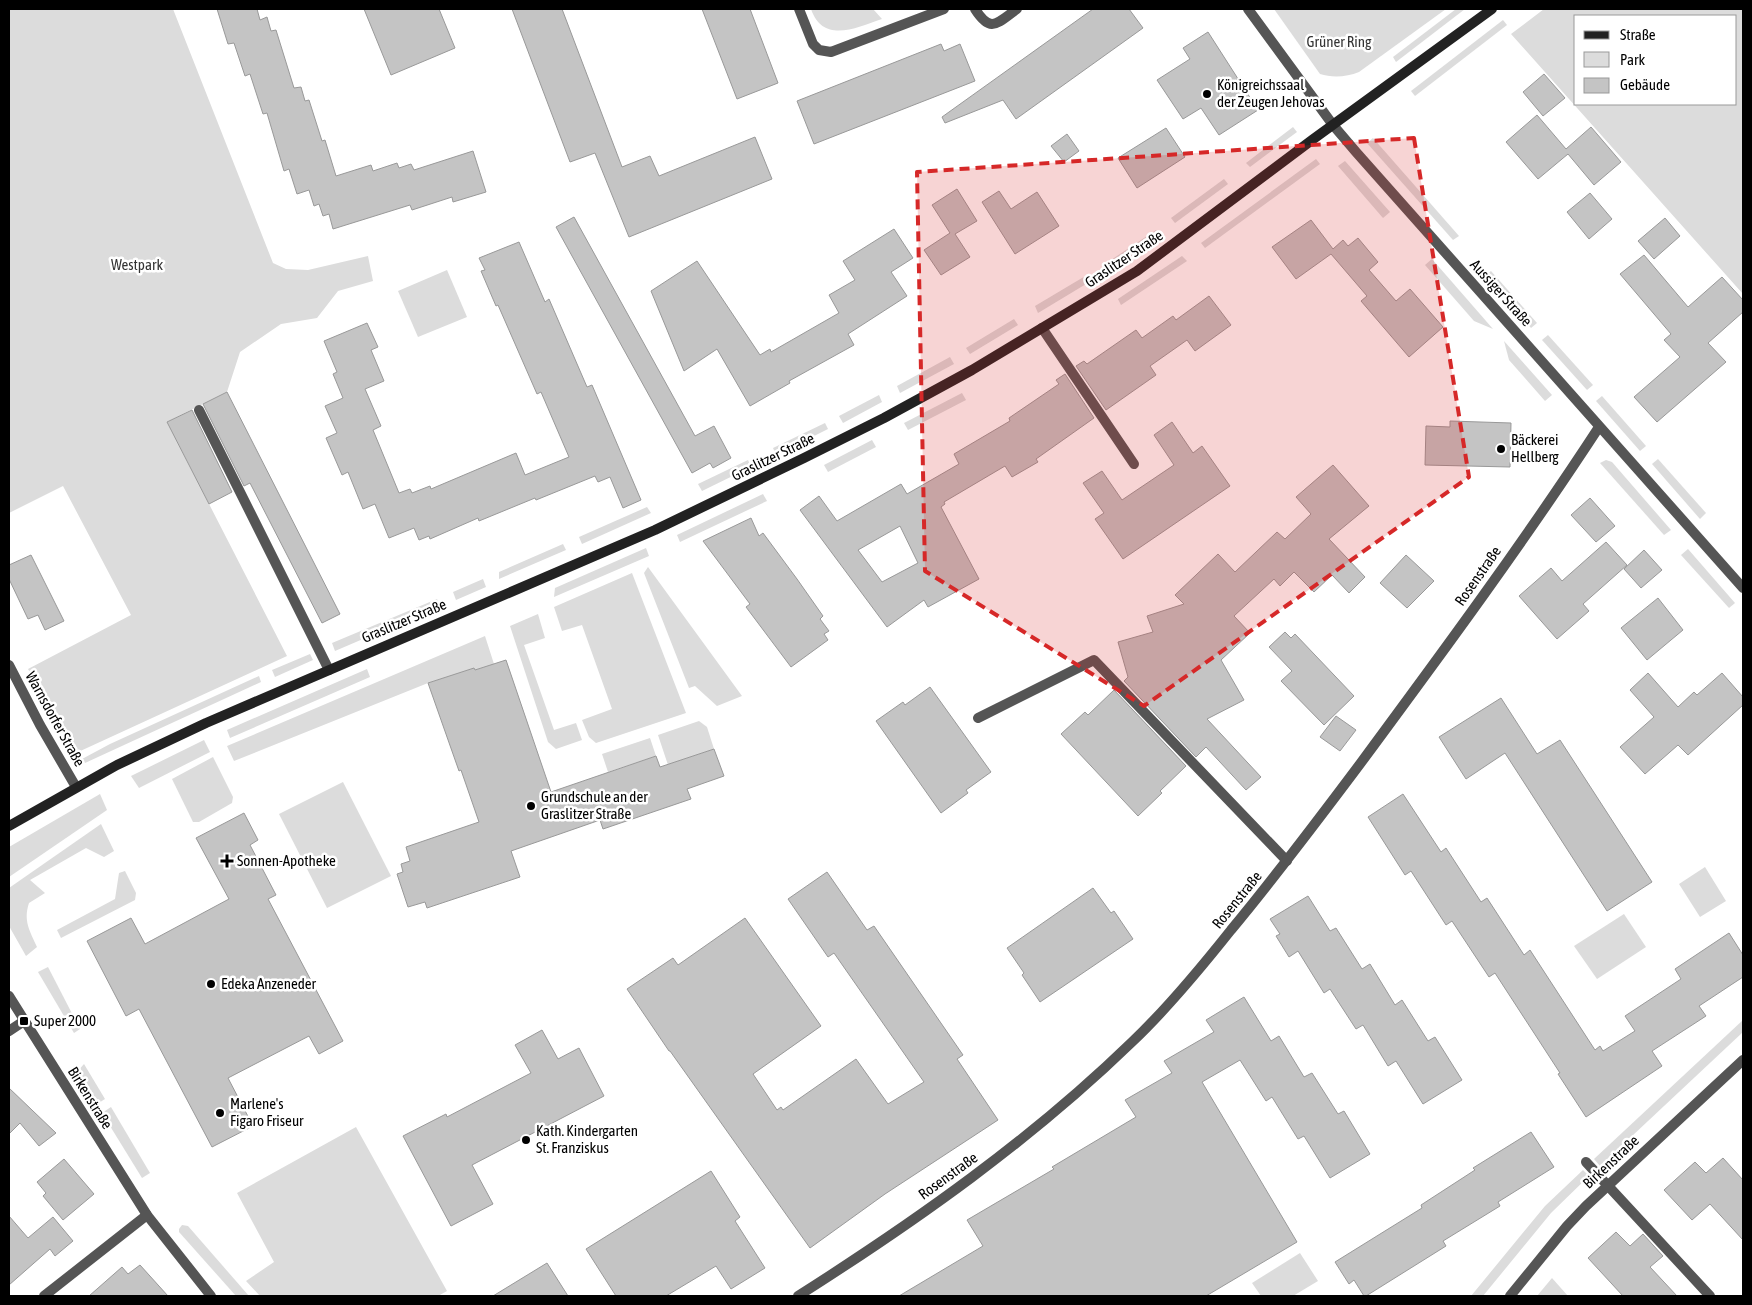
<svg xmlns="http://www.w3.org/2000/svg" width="1752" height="1305" viewBox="0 0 1752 1305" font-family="'Asap Condensed',sans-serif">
  <rect width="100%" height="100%" fill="#fff"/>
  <g fill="#dcdcdc" fill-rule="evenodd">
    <path d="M9,9H173L273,263L286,269L308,270L368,256L373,281L338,291L317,318L281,324L240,352L227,392L167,422L287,656L76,753L28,669L131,615L63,486L9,513Z"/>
    <path d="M811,9H873L882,19C856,28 823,44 811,9Z"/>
    <path d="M1274,9H1446L1359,72C1347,77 1332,78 1320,74Z"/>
    <path d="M1456,9H1465L1396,62L1393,57Z"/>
    <path d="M1544,9H1743V294L1511,34ZM1736,16V104H1576V16Z"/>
    <path d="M1503,20L1507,25L1415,96L1411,91Z"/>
    <path d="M1293,127L1297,132L1250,167L1246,163Z"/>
    <path d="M1373,138L1459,236L1453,240L1367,143Z"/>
    <path d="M1316,159L1320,164L1205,248L1201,243Z"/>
    <path d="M1345,161L1390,212L1383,218L1338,166Z"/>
    <path d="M1224,179L1228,184L1175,223L1171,218Z"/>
    <path d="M1156,230L1159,235L1130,258L1109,270L1105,264Z"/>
    <path d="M1182,256L1187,261L1121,305L1118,299Z"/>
    <path d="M1432,259L1493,329L1474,321L1425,265Z"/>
    <path d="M447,270L467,317L418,337L398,291Z"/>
    <path d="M1491,271L1537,323L1531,328L1485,276Z"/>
    <path d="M1087,275L1091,281L1038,313L1035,306Z"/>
    <path d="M1014,319L1018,325L970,354L966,348Z"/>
    <path d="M1548,335L1593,385L1587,390L1542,340Z"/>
    <path d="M1504,341L1552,395L1545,401L1509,360Z"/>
    <path d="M950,357L954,364L900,393L897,386Z"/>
    <path d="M962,393L966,400L908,430L904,423Z"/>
    <path d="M879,395L882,402L843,423L839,416Z"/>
    <path d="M1602,396L1646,446L1640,451L1596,401Z"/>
    <path d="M825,423L828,429L776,455L773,448Z"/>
    <path d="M872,440L876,447L828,472L824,465Z"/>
    <path d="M1658,459L1706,513L1700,519L1652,464Z"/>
    <path d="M748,460L751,467L702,491L698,484Z"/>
    <path d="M1606,460L1612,462L1671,530L1664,535L1600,463Z"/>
    <path d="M763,494L767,501L680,542L677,535Z"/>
    <path d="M647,507L651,513L582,544L579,537Z"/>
    <path d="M563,544L566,550L499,579V572Z"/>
    <path d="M646,548L649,556L554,597L555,588Z"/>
    <path d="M1688,549L1735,603L1729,608L1681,555Z"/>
    <path d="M648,567L742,696L717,706L695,686L689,688L644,573Z"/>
    <path d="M632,573L686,713L596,743L589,737L582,720L612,709L582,625L562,631L554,607Z"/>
    <path d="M483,579L486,587L456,600L453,592Z"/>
    <path d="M437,599L440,606L335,651L332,643Z"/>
    <path d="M538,614L545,638L524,645L554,730L576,723L582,740L556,749L548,742L510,626Z"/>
    <path d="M485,636L494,664L475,670L474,668L428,683L234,761L227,746Z"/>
    <path d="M310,654L313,660L275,677L272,670Z"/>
    <path d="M367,669L370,677L230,738L227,730Z"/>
    <path d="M259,676L261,682L85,763L82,759L110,744Z"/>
    <path d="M699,721L707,727L714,749L668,765L658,735Z"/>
    <path d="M650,738L656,756L608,772L602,754Z"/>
    <path d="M204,740L210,752L139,788L131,776Z"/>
    <path d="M213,757L233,797L232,803L199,822H193L172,779Z"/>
    <path d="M343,782L391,876L327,908L279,814Z"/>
    <path d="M100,794L107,810L9,877V847Z"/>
    <path d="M101,824L114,851L104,857L86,848L30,880L45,893L29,903C23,921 30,931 37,947L26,956L9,926V888Z"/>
    <path d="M1705,867L1726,901L1700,917L1679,884Z"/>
    <path d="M125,871L136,893L135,900L61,938L57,930L115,899L119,873Z"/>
    <path d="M1624,914L1646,947L1597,979L1574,946Z"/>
    <path d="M48,967L80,1029L74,1033L38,972Z"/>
    <path d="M1743,1020V1032L1600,1166L1594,1159Z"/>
    <path d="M84,1064L105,1099L97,1104L77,1072Z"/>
    <path d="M111,1107L150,1173L142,1178L102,1113Z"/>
    <path d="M356,1127L447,1291L438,1296H260L246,1281L274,1262L237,1193Z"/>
    <path d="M1583,1170L1589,1176L1551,1213L1483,1296H1471L1545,1206Z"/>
    <path d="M182,1225L188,1226L249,1296H236L179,1232V1229Z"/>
    <path d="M1300,1253L1318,1281L1293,1296H1261L1252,1283Z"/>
    <path d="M1552,1278L1568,1296H1537Z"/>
  </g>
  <g fill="#c4c4c4" stroke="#999" fill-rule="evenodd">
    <path d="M217,9H257L260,20L267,17L271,31L276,30L294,88L301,87L305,101L309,100L322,141L325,140L336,176L371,165L373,171L397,163L399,168L411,164L414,170L473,151L486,192L453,202L452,197L412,210L410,205L333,229L329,214L323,216L319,204L314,206L309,190L297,194L289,169L284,171L267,113L263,114L250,74L245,76L234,43L228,44Z"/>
    <path d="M364,9H439L455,48L391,75Z"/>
    <path d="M512,9H562L622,167L650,156L659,176L755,137L772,179L629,237L595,153L570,162Z"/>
    <path d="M702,9H750L778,83L737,99Z"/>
    <path d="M1093,9H1129L1143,28L1016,119L1003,100L945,123L942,117Z"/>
    <path d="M1208,32L1258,110L1219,135L1201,108L1183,119L1157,80L1190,59L1183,48Z"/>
    <path d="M941,44L944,51L960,44L975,81L814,144L797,101Z"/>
    <path d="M1544,74L1565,98L1543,116L1523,92Z"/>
    <path d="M1537,115L1566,149L1591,127L1621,162L1594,185L1568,154L1538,179L1506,142Z"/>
    <path d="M1166,128L1185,157L1137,188L1118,158Z"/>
    <path d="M1067,134L1079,151L1064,162L1051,146Z"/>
    <path d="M957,189L977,221L955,234L970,257L941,275L924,250L950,233L932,205Z"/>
    <path d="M999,191L1011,209L1037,192L1059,226L1015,254L982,202Z"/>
    <path d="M1590,193L1612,219L1589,239L1567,212Z"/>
    <path d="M574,217L695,436L714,426L731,458L713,468L710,463L692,473L556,227Z"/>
    <path d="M1665,218L1680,236L1654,259L1638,241Z"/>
    <path d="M1311,220L1333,249L1343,240L1348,246L1358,238L1378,262L1369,270L1396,301L1410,289L1443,327L1409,357L1361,301L1367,296L1331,254L1296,279L1272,247Z"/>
    <path d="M894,229L913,258L891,272L907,296L848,334L854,345L789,381L790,383L750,406L717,349L684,371L651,291L697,261L760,355L770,349L771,352L839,313L829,295L855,280L843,261Z"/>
    <path d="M519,242L545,302L549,299L587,387L592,385L641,500L623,508L610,477L598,482L595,476L536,500L535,498L479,521L478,518L430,539L429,536L419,540L414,528L389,538L375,504L363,509L348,472L342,475L326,438L337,433L325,406L343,398L333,374L337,372L324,341L367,323L378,347L371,350L384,381L365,389L381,426L373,430L399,493L410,489L412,493L430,486L431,489L516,453L525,475L569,457L541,392L537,394L498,305L496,306L481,271L485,270L479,258Z"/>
    <path d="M1644,255L1688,307L1722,277L1743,300V312L1708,343L1726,362L1657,422L1634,397L1680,357L1664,340L1671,334L1620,274Z"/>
    <path d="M1209,296L1231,325L1195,351L1187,340L1150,366L1156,375L1106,410L1076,366L1084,361L1087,364L1136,330L1142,338L1173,316L1176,320Z"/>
    <path d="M1065,374L1094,418L1036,459L1038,462L1012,477L1005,466L944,502L945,504L941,507L979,579L928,607L924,600L887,627L800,510L819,496L837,521L901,484L907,494L959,464L954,454L1010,421L1009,418L1059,384L1056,380ZM900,526L918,563L882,582L858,550Z"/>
    <path d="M227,392L340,614L322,623L250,483L244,486L203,404Z"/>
    <path d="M192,410L232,492L209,504L167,422Z"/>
    <path d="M1450,421L1511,423L1510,467L1425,465L1426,426L1450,427Z"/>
    <path d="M1172,422L1193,453L1202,446L1230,486L1123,559L1095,519L1104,513L1083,483L1102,471L1122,500L1174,465L1154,435Z"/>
    <path d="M1333,465L1369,506L1329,539L1365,577L1349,593L1332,575L1314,592L1294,572L1280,586L1274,579L1234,616L1250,633L1221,660L1244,700L1207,719L1261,777L1246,790L1206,747L1196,757L1124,681L1128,677L1118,642L1153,632L1147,616L1184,604L1175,595L1218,554L1235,572L1277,532L1285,539L1311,514L1296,497Z"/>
    <path d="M1590,498L1615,526L1596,542L1571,515Z"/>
    <path d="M751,518L759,536L763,533L797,579L823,616L820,619L829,631L824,634L828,640L791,667L746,607L750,604L703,541Z"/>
    <path d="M1606,542L1627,565L1583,604L1589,611L1557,639L1519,596L1551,568L1562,581Z"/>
    <path d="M1644,550L1662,570L1641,588L1624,569Z"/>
    <path d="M31,555L64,621L45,630L38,615L28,619L9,579V565Z"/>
    <path d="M1406,555L1434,581L1407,608L1380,583Z"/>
    <path d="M1658,598L1683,630L1647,660L1621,628Z"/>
    <path d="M1285,632L1291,638L1295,634L1354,696L1324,725L1281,681L1292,671L1269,647Z"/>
    <path d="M506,660L551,792L656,756L660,767L714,749L724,776L687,789L691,799L603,829L600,820L511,851L520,877L427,908L425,902L408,907L397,874L403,872L401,864L410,861L406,847L479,822L461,770L459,771L428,683L474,668L475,670Z"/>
    <path d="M1648,673L1678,707L1694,692L1697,695L1722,673L1743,697V705L1688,755L1678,745L1645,774L1620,747L1654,717L1630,690Z"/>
    <path d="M930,687L991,772L966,790L968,793L941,813L876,721L903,702L905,705Z"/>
    <path d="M1114,690L1186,766L1160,791L1162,793L1138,816L1061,734L1085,712L1088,715Z"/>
    <path d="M1501,698L1537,754L1560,740L1652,882L1607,911L1505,753L1466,779L1439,737Z"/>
    <path d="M1336,716L1356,730L1340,751L1320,737Z"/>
    <path d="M1403,794L1441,852L1446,848L1481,902L1487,898L1524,955L1530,950L1595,1050L1600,1046L1603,1051L1635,1031L1625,1016L1681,979L1675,969L1729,933L1743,955V977L1699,1006L1706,1016L1652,1051L1662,1066L1586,1117L1558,1074L1560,1073L1495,973L1489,977L1452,921L1446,925L1411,871L1405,875L1368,817Z"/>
    <path d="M244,813L258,840L250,845L276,895L268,899L343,1041L319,1054L309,1036L228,1078L253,1126L212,1147L139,1009L126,1016L87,941L131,918L145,944L229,899L196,838Z"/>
    <path d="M827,872L867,930L874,926L923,997L963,1055L957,1059L998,1120L885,1194L810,1248L670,1051H669L627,989L673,958L678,965L745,918L821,1026L753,1074L777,1110L781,1107L783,1110L856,1059L888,1104L924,1082L834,953L828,957L788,899Z"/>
    <path d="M1093,888L1111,913L1114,911L1133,939L1040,1002L1022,975L1024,973L1007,948Z"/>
    <path d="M1308,896L1330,931L1336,928L1362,969L1370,964L1395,1005L1402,1000L1428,1041L1435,1037L1462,1080L1423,1104L1396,1061L1388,1066L1363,1025L1356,1029L1330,989L1324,993L1298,951L1289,957L1276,936L1280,934L1270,919Z"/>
    <path d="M1244,997L1271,1041L1279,1036L1304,1077L1312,1073L1338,1114L1344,1111L1370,1154L1330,1178L1304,1136L1298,1139L1272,1097L1266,1101L1240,1060L1202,1082L1297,1242L1206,1296H899L983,1246L967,1220L1054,1169L1052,1167L1136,1117L1125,1100L1172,1073L1164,1061L1214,1032L1206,1020Z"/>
    <path d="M542,1030L558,1059L579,1048L604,1096L472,1165L493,1204L451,1226L403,1136L446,1114L447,1117L531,1073L515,1045Z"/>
    <path d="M9,1088L56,1133L39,1146L20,1123L9,1134Z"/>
    <path d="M1531,1132L1554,1167L1498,1202L1500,1206L1443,1241L1446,1246L1366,1296H1364L1354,1280L1349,1284L1335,1262L1422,1208L1421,1205L1475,1170L1473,1168Z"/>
    <path d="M1723,1158L1743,1180V1240L1710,1204L1692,1220L1664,1190L1695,1162L1706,1173Z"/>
    <path d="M64,1159L94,1194L63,1220L43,1196L46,1193L37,1182Z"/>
    <path d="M711,1171L740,1217L735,1221L765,1268L731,1289L716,1266L666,1296H616L586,1249Z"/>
    <path d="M9,1216L28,1238L53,1217L73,1241L55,1256L50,1249L9,1285Z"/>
    <path d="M1616,1232L1630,1246L1643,1234L1663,1256L1650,1267L1677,1296H1623L1588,1258Z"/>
    <path d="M547,1263L568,1296H493Z"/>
    <path d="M140,1265L168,1296H89L122,1267L128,1274Z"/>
  </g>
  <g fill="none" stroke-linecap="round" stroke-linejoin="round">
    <g stroke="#555" stroke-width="10">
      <path d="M1042,328L1134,464"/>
      <path d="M199,410L329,670"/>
      <path d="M978,718L1094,660L1287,861"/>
      <path d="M1586,1162L1710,1296"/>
    </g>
    <g stroke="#555" stroke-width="10">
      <path d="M799,9L813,44L819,50L831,52L944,9"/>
      <path d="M975,9C991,34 997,23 1017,9"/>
      <path d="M1248,9L1333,125L1356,152L1743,588"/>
      <path d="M9,665L40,725L76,787"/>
      <path d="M9,996L147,1215L211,1296"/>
      <path d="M9,1031L24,1021"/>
      <path d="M44,1296L147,1215"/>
      <path d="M798,1296C916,1221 1031,1140 1132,1042C1168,1008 1200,969 1231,930C1276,876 1318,820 1360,764C1442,653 1524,542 1599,427"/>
      <path d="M1510,1296L1567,1226L1586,1206L1743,1060"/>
    </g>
    <path stroke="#222" stroke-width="10" d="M9,826L117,765L206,723L655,530L804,458L884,418L972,370L1137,271L1312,140L1492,9"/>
  </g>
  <path fill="#d62828" fill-opacity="0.2" stroke="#d62828" stroke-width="4" stroke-dasharray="10 6" stroke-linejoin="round" d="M1414,138L1469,477L1144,706L925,571L917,172Z"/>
  <g fill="#000" stroke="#fff" stroke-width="2">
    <circle cx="1207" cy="94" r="5"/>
    <circle cx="1501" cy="449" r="5"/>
    <circle cx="531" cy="806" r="5"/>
    <path d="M224.5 853.5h5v5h5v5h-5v5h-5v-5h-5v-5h5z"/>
    <circle cx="211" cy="984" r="5"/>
    <rect x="19" y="1016" width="10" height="10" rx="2.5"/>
    <circle cx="220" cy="1113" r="5"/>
    <circle cx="526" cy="1140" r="5"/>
  </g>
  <g text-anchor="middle" stroke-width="5" stroke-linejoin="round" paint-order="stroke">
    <g font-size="15" fill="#333" stroke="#fff">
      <text x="1339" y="47">Grüner Ring</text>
      <text x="137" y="270">Westpark</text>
    </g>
    <g font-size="15" fill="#000" stroke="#fff" text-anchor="start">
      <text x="1217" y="90">Königreichssaal<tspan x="1217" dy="17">der Zeugen Jehovas</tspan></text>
      <text x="1511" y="445">Bäckerei<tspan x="1511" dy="17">Hellberg</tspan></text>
      <text x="541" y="802">Grundschule an der<tspan x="541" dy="17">Graslitzer Straße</tspan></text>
      <text x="237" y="866">Sonnen-Apotheke</text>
      <text x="221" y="989">Edeka Anzeneder</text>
      <text x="34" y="1026">Super 2000</text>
      <text x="230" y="1109">Marlene's<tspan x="230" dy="17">Figaro Friseur</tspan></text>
      <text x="536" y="1136">Kath. Kindergarten<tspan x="536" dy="17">St. Franziskus</tspan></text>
    </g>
    <g font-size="15" fill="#000" stroke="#fff">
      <text transform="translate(1124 259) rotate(-34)" y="5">Graslitzer Straße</text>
      <text transform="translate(1501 293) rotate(48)" y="5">Aussiger Straße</text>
      <text transform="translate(773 457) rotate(-26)" y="5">Graslitzer Straße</text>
      <text transform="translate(1478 576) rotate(-55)" y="5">Rosenstraße</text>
      <text transform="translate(404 621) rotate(-23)" y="5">Graslitzer Straße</text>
      <text transform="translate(55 719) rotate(61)" y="5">Warnsdorfer Straße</text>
      <text transform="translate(1237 900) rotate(-51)" y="5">Rosenstraße</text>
      <text transform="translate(90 1098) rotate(58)" y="5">Birkenstraße</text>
      <text transform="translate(1611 1162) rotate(-43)" y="5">Birkenstraße</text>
      <text transform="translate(948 1176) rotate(-36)" y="5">Rosenstraße</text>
    </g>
  </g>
  <rect width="1752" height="1305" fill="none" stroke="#000000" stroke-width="20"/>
  <rect x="1574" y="15" width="162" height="90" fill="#ffffff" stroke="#999999"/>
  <rect x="1584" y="31" width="25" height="8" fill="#222222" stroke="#999999"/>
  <text x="1620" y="40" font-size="15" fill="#000000">Straße</text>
  <rect x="1584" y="52" width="25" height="15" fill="#dcdcdc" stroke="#999999"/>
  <text x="1620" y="65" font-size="15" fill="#000000">Park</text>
  <rect x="1584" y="78" width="25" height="15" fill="#c4c4c4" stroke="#999999"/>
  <text x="1620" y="90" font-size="15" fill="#000000">Gebäude</text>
</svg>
